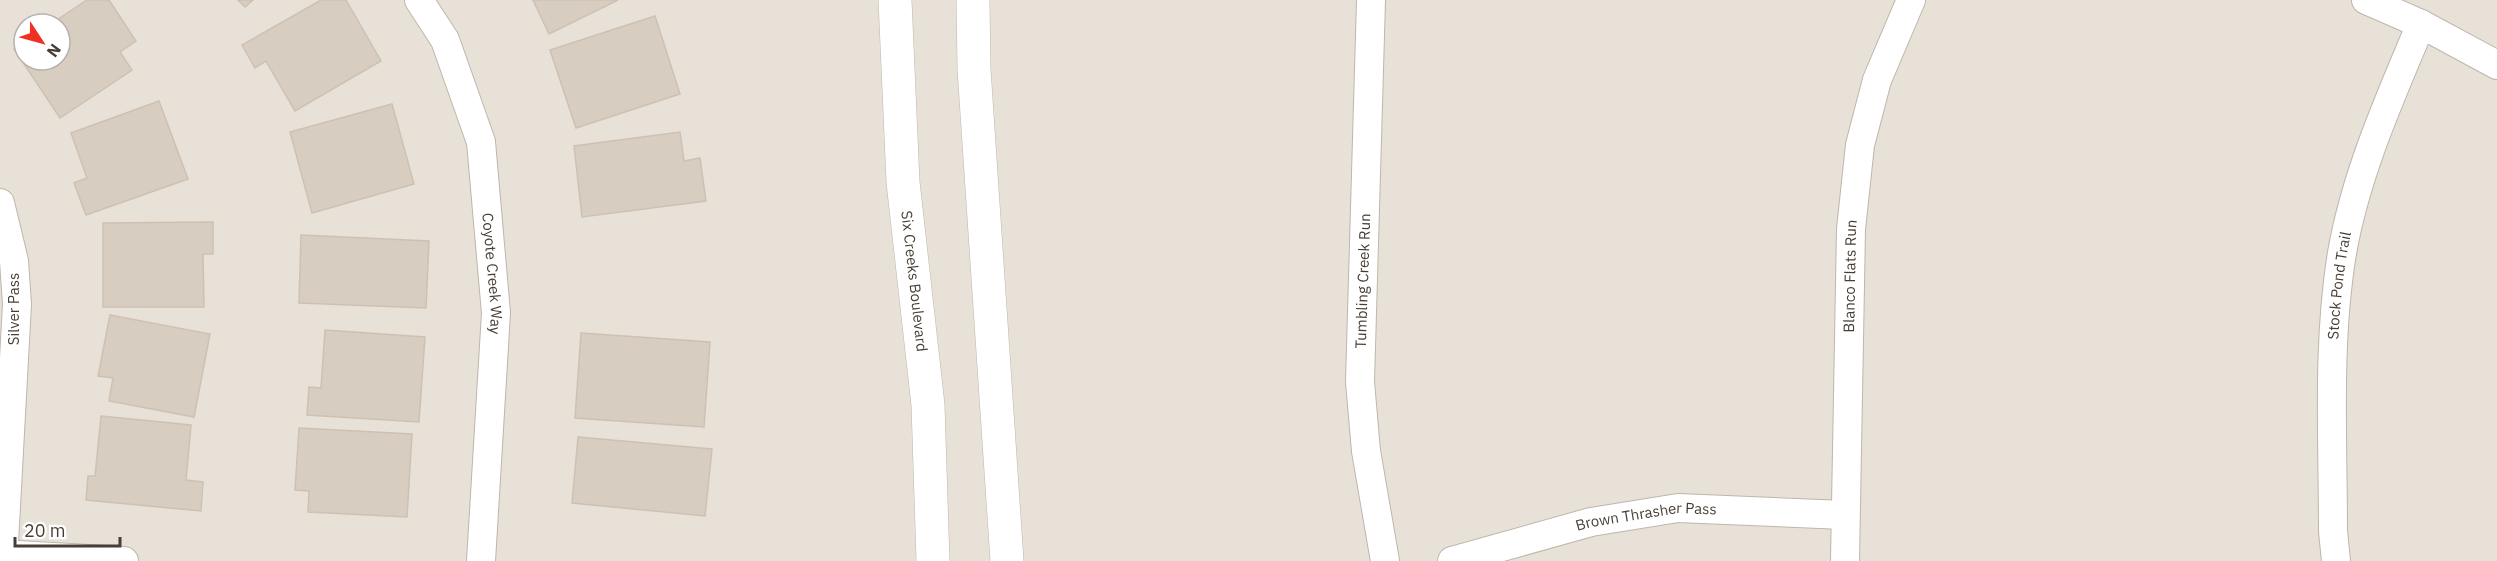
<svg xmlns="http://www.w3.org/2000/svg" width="2497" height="561" viewBox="0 0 2497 561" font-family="'IBM Plex Sans',sans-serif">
  <rect width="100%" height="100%" fill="#f4efe9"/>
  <path fill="#e7e1d7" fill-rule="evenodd" d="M0,0H2497V561H0ZM24,24H60V60H24Z"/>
  <g fill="#d8cdc1" stroke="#cfc1b2" stroke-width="1.5">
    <path d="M87,0H109L136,41L120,52L132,70L60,118L14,49L24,42V60H60V24H51Z"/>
    <path d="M238,0H253L245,7Z"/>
    <path d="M321,0H346L381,61L295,111L266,61L255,68L242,45Z"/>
    <path d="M533,0H618L549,34Z"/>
    <path d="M655,16L680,94L576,128L550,50Z"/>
    <path d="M159,101L188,179L86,215L74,183L87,178L71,133Z"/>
    <path d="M392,104L414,184L312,213L290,132Z"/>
    <path d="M680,132L684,161L700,158L706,201L582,217L574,146Z"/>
    <path d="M213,222V254H203L204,307H103V223Z"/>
    <path d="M301,235L429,241L426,308L299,303Z"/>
    <path d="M110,315L210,334L194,417L109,401L113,378L98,376Z"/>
    <path d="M325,330L425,337L419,422L307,415L309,387L321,388Z"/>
    <path d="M581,333L710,342L704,427L575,418Z"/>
    <path d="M101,416L191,425L186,480L203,482L201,511L86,500L88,476H95Z"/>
    <path d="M299,428L412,434L407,517L308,512L309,491L295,490Z"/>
    <path d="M578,437L712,449L705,516L572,503Z"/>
  </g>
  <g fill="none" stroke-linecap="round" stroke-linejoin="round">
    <defs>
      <g id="minor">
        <path id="s1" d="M419,0L445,40L481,142L496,313L481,561"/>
        <path d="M1371,0L1360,382L1366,451L1385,561"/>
        <path d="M2366,0L2421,24L2497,65"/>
        <path d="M0,203L14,261L17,304L3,561"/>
        <path d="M0,554L124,561"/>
        <path id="s2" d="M1452,561L1591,522L1678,508L1844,515"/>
        <path id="s3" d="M1845,561L1851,229L1860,145L1877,80L1911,0"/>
        <path id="s4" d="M2336,561L2333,531C2333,438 2327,344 2342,253C2356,173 2390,98 2421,24"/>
      </g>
      <g id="tertiary">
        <path id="s5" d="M895,0L903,182L928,405L933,561"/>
        <path d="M973,0L974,69L1007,561"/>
      </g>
    </defs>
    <use href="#minor" stroke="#bfb6ab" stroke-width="30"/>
    <use href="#tertiary" stroke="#bfb6ab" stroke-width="34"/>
    <use href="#minor" stroke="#fff" stroke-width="28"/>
    <use href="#tertiary" stroke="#fff" stroke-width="33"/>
  </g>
  <g text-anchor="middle" stroke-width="5" stroke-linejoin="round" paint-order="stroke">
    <g font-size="15" fill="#473f37" stroke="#fff">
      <text dy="5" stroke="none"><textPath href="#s1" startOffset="288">Coyote Creek Way</textPath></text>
      <text dy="5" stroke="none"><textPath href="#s3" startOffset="285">Blanco Flats Run</textPath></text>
      <text dy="5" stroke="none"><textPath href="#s5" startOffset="282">Six Creeks Boulevard</textPath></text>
      <text transform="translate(1363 281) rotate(-88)" y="5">Tumbling Creek Run</text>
      <text dy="5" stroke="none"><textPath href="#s4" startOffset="276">Stock Pond Trail</textPath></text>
      <text transform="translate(14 309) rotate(-90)" y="5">Silver Pass</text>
      <text dy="5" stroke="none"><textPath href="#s2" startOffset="200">Brown Thrasher Pass</textPath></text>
    </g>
  </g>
  <g transform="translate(42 42) rotate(126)"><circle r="28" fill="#ffffff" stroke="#b5b2af" stroke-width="1.5"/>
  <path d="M0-4.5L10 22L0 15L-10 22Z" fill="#f12f22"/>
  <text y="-9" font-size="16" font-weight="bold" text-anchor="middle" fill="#473f37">N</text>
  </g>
  <path d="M15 537v9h105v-9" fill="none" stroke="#473f37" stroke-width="3"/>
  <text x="24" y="537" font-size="18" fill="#473f37" stroke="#ffffff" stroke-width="4.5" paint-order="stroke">20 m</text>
</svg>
